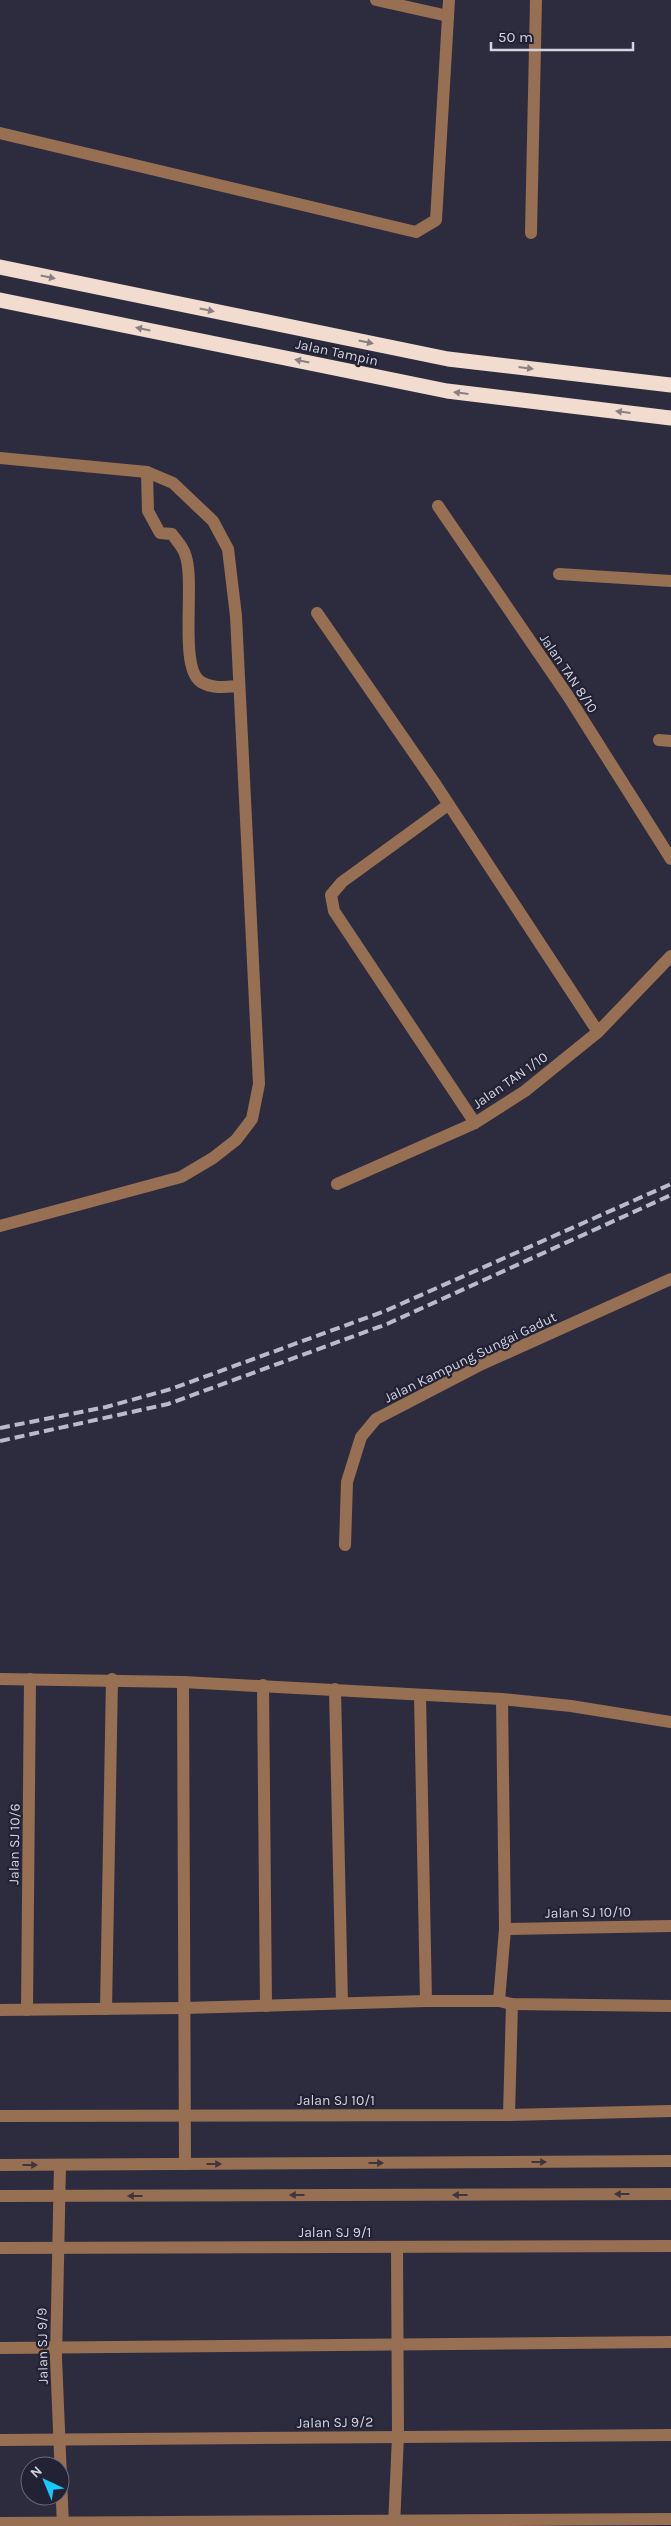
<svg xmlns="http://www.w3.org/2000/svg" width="671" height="2526" viewBox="0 0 671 2526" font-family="Karla,sans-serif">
  <rect width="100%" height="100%" fill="#2d2c3f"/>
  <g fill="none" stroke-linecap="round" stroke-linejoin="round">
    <g stroke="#976f53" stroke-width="12">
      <path d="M376,0L448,16"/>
      <path d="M0,133L416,232L436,220L449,0"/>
      <path d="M531,233L536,0"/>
      <path d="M0,458L147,472L173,483L213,521L228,549L236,616L259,1084L252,1119L236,1140L213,1158L181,1177L0,1226"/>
      <path d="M147,472L148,511L160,533L172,534C176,540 183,547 185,554C196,580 178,668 201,682C213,689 226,687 239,686"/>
      <path d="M438,506L568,696L671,859"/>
      <path d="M559,574L671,581"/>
      <path d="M317,613L436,785L598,1032"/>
      <path d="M659,740L671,741"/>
      <path d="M448,805L342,882L331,895L334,911L475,1123"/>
      <path d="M337,1184L475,1123L525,1091L598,1032L671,956"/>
      <path d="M345,1545L347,1482L361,1437L376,1419L482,1364L671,1279"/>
      <path d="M0,1679L183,1682L502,1699L571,1706L671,1722"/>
      <path d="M183,1682L185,2164"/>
      <path d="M263,1685L266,2006"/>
      <path d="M335,1689L342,2003"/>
      <path d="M420,1695L426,2001"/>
      <path d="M505,1929L671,1926"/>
      <path d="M499,2001L505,1929L502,1699"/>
      <path d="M106,2009L112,1679"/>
      <path d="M0,2010L183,2008L426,2001H499L512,2004L671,2006"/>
      <path d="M27,2010L30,1679"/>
      <path d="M509,2115L512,2004"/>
      <path d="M0,2116L509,2115L671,2111"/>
      <path d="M0,2165L671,2161"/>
      <path d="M60,2165L56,2358L63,2526"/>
      <path d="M0,2196L671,2194"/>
      <path d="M0,2248L671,2246"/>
      <path d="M0,2348L671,2342"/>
      <path d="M0,2440L671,2435"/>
      <path d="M0,2523L671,2519"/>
      <path d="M394,2526L398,2436L397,2247"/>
    </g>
    <g stroke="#f1dccf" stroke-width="15">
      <path d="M0,267L448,359L671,385"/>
      <path d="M0,300L447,391L671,418"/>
    </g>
    <g stroke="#babbc8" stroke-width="4" stroke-dasharray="10 5" stroke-linecap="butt">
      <path d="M0,1428L106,1407L171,1389L385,1311L671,1184"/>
      <path d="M0,1441L168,1404L387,1324L671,1195"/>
    </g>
  </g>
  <defs><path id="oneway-solid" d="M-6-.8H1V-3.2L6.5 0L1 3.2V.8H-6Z" transform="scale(1.25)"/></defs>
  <g fill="#8a7f82">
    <use href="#oneway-solid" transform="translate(48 277) rotate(12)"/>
    <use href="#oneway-solid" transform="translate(207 310) rotate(12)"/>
    <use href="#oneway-solid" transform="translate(143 329) rotate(-168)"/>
    <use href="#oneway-solid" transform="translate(366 342) rotate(12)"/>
    <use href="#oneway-solid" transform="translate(302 361) rotate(-168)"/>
    <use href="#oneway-solid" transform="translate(526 368) rotate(7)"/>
    <use href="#oneway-solid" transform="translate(461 393) rotate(-173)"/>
    <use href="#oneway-solid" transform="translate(623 412) rotate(-173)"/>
  </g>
  <g fill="#40353c">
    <use href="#oneway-solid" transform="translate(539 2162)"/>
    <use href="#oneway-solid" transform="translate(376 2163)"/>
    <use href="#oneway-solid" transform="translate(214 2164)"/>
    <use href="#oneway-solid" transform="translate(30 2165)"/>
    <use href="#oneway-solid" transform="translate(622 2194) rotate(180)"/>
    <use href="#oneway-solid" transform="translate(297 2195) rotate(180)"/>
    <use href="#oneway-solid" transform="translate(460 2195) rotate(180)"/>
    <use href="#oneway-solid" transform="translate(135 2196) rotate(180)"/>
  </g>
  <g text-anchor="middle" stroke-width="4.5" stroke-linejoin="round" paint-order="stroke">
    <g font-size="14" fill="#d3d4e0" stroke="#232235">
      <text transform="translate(337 352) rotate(12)" y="5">Jalan Tampin</text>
      <text transform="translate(569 673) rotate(56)" y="5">Jalan TAN 8/10</text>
      <text transform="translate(510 1080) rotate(-35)" y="5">Jalan TAN 1/10</text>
      <text transform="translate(470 1357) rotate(-26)" y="5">Jalan Kampung Sungai Gadut</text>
      <text transform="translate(14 1844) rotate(-89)" y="5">Jalan SJ 10/6</text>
      <text transform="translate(588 1912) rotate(-1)" y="5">Jalan SJ 10/10</text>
      <text x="336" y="2105">Jalan SJ 10/1</text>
      <text x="335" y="2237">Jalan SJ 9/1</text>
      <text transform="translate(42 2346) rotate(-91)" y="5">Jalan SJ 9/9</text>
      <text transform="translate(335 2422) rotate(-1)" y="5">Jalan SJ 9/2</text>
    </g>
  </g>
  <g transform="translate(45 2481) rotate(316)"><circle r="24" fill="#232235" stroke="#696979"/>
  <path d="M0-4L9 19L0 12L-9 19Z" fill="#17cafb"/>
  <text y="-8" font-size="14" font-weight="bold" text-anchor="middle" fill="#d3d4e0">N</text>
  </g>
  <path d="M491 42v8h142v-8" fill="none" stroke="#d3d4e0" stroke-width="2.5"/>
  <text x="498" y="42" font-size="15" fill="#d3d4e0" stroke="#232235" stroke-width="4" paint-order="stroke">50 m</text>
</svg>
